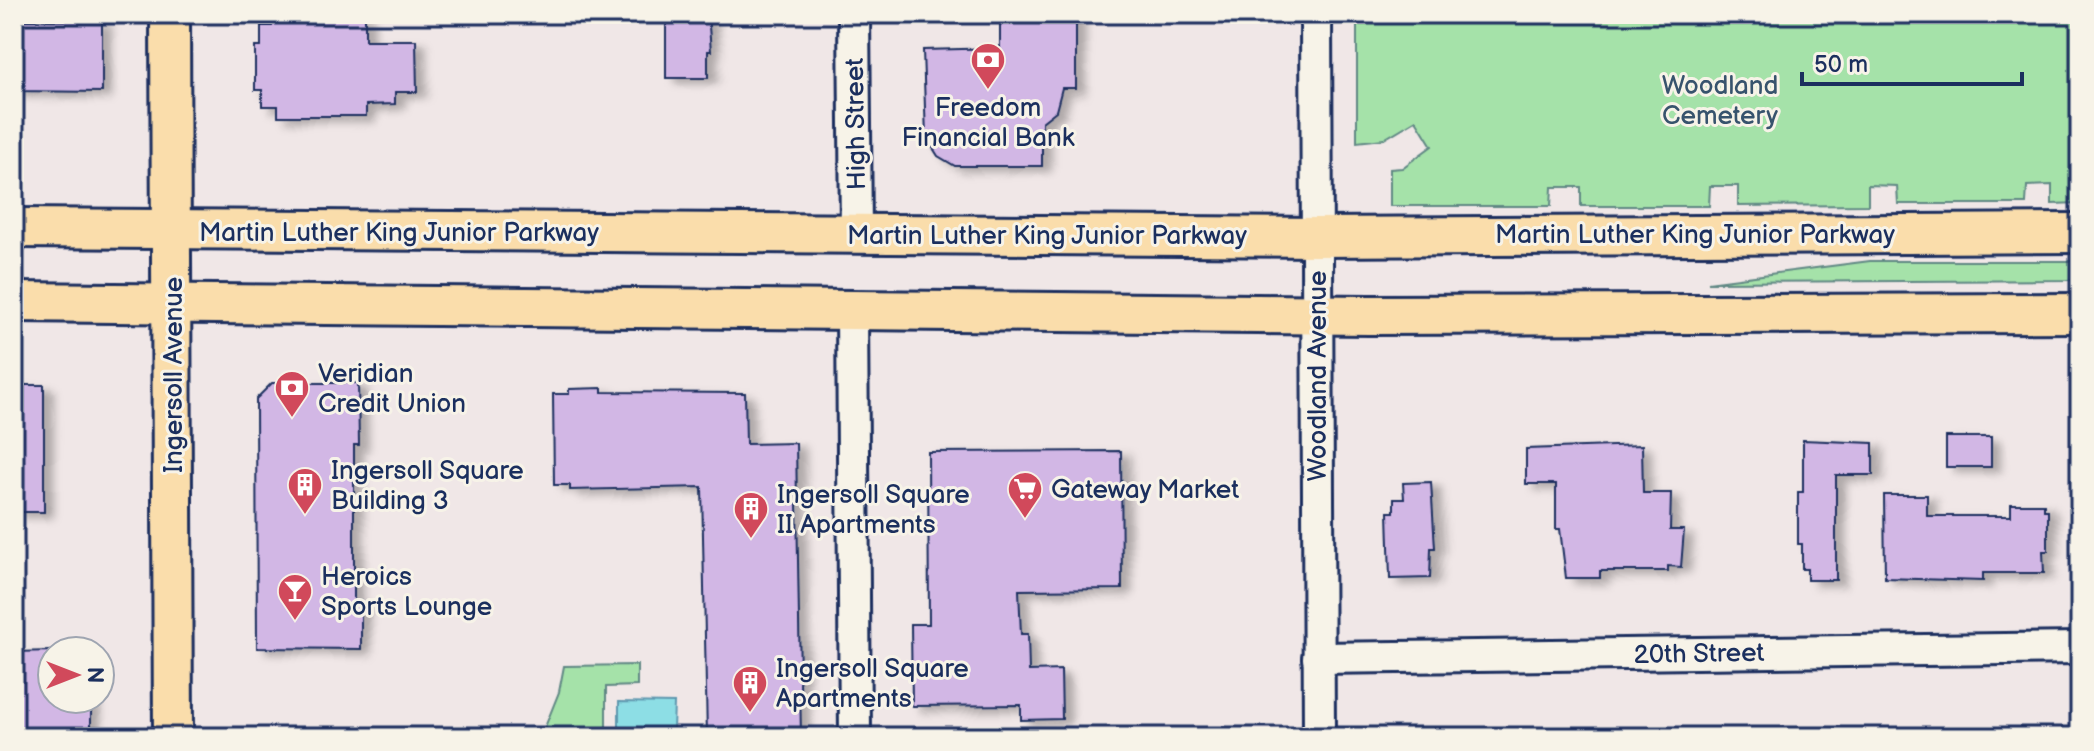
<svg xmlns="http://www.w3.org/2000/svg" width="2094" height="751" viewBox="0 0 2094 751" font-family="'Balsamiq Sans',sans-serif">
  <defs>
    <filter id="shadow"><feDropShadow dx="9" dy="5" stdDeviation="4" flood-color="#0004"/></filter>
  </defs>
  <rect width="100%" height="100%" fill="#f0e7e7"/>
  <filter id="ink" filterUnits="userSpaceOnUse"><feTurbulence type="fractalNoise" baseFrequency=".0125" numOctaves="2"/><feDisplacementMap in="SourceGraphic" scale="16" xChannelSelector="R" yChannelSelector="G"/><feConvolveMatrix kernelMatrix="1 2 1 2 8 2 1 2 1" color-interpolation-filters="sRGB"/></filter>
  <g filter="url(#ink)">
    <g fill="#a5e2a9" stroke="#608884" stroke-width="2">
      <path d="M1357,14H2080V203L2052,204V185L2027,186L2026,204H1898L1897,186L1868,185V205L1738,206V186H1710L1709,206H1581V187H1552L1551,206H1390V169L1402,168L1432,146L1416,120L1384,139L1357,142Z"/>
      <path d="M1870,261H2080V280L1708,282Z"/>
      <path d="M637,665V686L606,687V737H541L559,692L564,666Z"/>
    </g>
    <path fill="#8ddee5" stroke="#5f98af" stroke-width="2" d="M619,702L674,703L673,729H619Z"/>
    <g fill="#d2b7e5" stroke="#1b2f5e" stroke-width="2" filter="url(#shadow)">
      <path d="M272,14H365V40H416L417,92H395V104L366,105V116H278V106H262V90H255V47H261V26H272Z"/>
      <path d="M666,14H708L711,51H708V78H666Z"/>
      <path d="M1000,14H1076V88H1062L1056,111L1042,122V166H955L938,156L926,137L923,50L1000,48Z"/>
      <path d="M14,20L102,21V92L14,91Z"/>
      <path d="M272,383H358L359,445H354V601H361V649L257,648L256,399Z"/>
      <rect x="14" y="385" width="30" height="127"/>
      <path d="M602,388V392L745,393L746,444L796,443L801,737H707L702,487L570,490V485H554L553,394H569V389Z"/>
      <rect x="1946" y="437" width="45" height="30"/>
      <path d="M1803,440L1873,443V475H1836V580H1807V569H1802V544H1798V492H1803Z"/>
      <path d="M1642,445L1643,493H1671L1670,530H1684L1681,567L1668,566V571H1600V578H1566L1560,529H1556V484H1526V449Z"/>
      <path d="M1121,451L1122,589L1019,590L1021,634H1028L1029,671L1061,670L1062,719L1021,720V705L912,706L911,624H929L928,452Z"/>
      <path d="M1431,482L1435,548H1431L1430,578L1390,579L1388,512H1394V499H1404L1403,483Z"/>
      <path d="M1884,495H1927V516H2011V504H2044V510H2048V551H2043L2044,573H1983V581L1885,578Z"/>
      <path d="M52,651V699H91V737H14V652Z"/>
    </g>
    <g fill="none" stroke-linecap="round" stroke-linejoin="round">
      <defs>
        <g id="minor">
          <path d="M854,14L856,234"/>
          <path d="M1316,14L1319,737"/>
          <path d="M852,311L855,737"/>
          <path d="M1318,658L2080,648"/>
        </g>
        <g id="major">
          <path d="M170,14L173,737"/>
          <path d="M14,228L1316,237L2080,233"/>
          <path d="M14,302L1370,315L2080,313"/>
        </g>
      </defs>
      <use href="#minor" stroke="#1b2f5e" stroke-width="36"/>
      <use href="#major" stroke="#1b2f5e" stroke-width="44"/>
      <use href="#minor" stroke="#f7f3e8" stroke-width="30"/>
      <use href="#major" stroke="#faddab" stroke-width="38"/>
    </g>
  </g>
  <defs>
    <symbol id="bank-pin" viewBox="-11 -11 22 30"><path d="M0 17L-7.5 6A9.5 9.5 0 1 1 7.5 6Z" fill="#d1495b" stroke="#f7f3e8"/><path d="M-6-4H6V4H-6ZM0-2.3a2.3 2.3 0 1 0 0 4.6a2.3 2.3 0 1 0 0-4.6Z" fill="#fff"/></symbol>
    <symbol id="building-pin" viewBox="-11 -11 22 30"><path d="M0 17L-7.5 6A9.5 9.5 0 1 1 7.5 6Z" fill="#d1495b" stroke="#f7f3e8"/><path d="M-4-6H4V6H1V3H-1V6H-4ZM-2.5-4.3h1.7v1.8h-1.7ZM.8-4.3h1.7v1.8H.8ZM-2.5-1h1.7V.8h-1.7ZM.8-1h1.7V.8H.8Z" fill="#fff"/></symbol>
    <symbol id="supermarket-pin" viewBox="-11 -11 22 30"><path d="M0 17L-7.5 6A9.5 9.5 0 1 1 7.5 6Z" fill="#d1495b" stroke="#f7f3e8"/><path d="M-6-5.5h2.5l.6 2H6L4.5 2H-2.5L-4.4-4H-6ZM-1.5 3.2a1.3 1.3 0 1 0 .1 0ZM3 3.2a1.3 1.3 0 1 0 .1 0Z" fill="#fff"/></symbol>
    <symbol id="bar-pin" viewBox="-11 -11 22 30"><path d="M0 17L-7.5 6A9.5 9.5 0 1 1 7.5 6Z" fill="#d1495b" stroke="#f7f3e8"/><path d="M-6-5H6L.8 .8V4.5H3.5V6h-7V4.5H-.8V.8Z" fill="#fff"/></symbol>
  </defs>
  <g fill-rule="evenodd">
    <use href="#bank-pin" x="968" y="40" width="40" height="54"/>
    <use href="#bank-pin" x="272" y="368" width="40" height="54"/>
    <use href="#building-pin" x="285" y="465" width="40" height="54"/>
    <use href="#supermarket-pin" x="1005" y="469" width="40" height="54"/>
    <use href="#building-pin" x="731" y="489" width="40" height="54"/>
    <use href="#bar-pin" x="275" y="571" width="40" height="54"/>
    <use href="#building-pin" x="730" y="663" width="40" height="54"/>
  </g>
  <g text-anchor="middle" stroke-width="6" stroke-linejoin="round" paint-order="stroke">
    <g font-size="26" fill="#37536d" stroke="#f7f3e8">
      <text x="1720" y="94">Woodland<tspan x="1720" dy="30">Cemetery</tspan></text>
    </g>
    <g font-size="26" fill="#1b2f5e" stroke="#f7f3e8" text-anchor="start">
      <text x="988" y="116" text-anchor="middle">Freedom<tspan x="988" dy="30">Financial Bank</tspan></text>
      <text x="318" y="382">Veridian<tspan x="318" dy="30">Credit Union</tspan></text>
      <text x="331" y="479">Ingersoll Square<tspan x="331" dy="30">Building 3</tspan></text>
      <text x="1051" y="498">Gateway Market</text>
      <text x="777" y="503">Ingersoll Square<tspan x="777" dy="30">II Apartments</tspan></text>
      <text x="321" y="585">Heroics<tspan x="321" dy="30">Sports Lounge</tspan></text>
      <text x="776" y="677">Ingersoll Square<tspan x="776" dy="30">Apartments</tspan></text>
    </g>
    <g font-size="26" fill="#1b2f5e" stroke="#f7f3e8">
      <text transform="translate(855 124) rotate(-91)" y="9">High Street</text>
      <text x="399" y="241">Martin Luther King Junior Parkway</text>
      <text x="1695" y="243">Martin Luther King Junior Parkway</text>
      <text x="1047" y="244">Martin Luther King Junior Parkway</text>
      <text transform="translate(173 375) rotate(-90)" y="9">Ingersoll Avenue</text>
      <text transform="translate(1317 376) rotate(-90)" y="9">Woodland Avenue</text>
      <text transform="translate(1699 653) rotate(-1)" y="9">20th Street</text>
    </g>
  </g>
  <rect width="2094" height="751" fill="none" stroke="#f7f3e8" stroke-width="48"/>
  <rect x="24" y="24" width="2046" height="703" fill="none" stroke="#1b2f5e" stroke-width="3" filter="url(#ink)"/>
  <g transform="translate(76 675) rotate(90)"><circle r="38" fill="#f7f3e8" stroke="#9fa5b1" stroke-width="2"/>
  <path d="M0-6L14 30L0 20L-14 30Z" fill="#d1495b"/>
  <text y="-12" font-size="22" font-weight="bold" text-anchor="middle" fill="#1b2f5e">N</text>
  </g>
  <path d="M1802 72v12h220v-12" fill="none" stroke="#1b2f5e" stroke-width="4"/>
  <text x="1814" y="72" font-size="24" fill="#1b2f5e" stroke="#f7f3e8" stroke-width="6" paint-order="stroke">50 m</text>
</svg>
